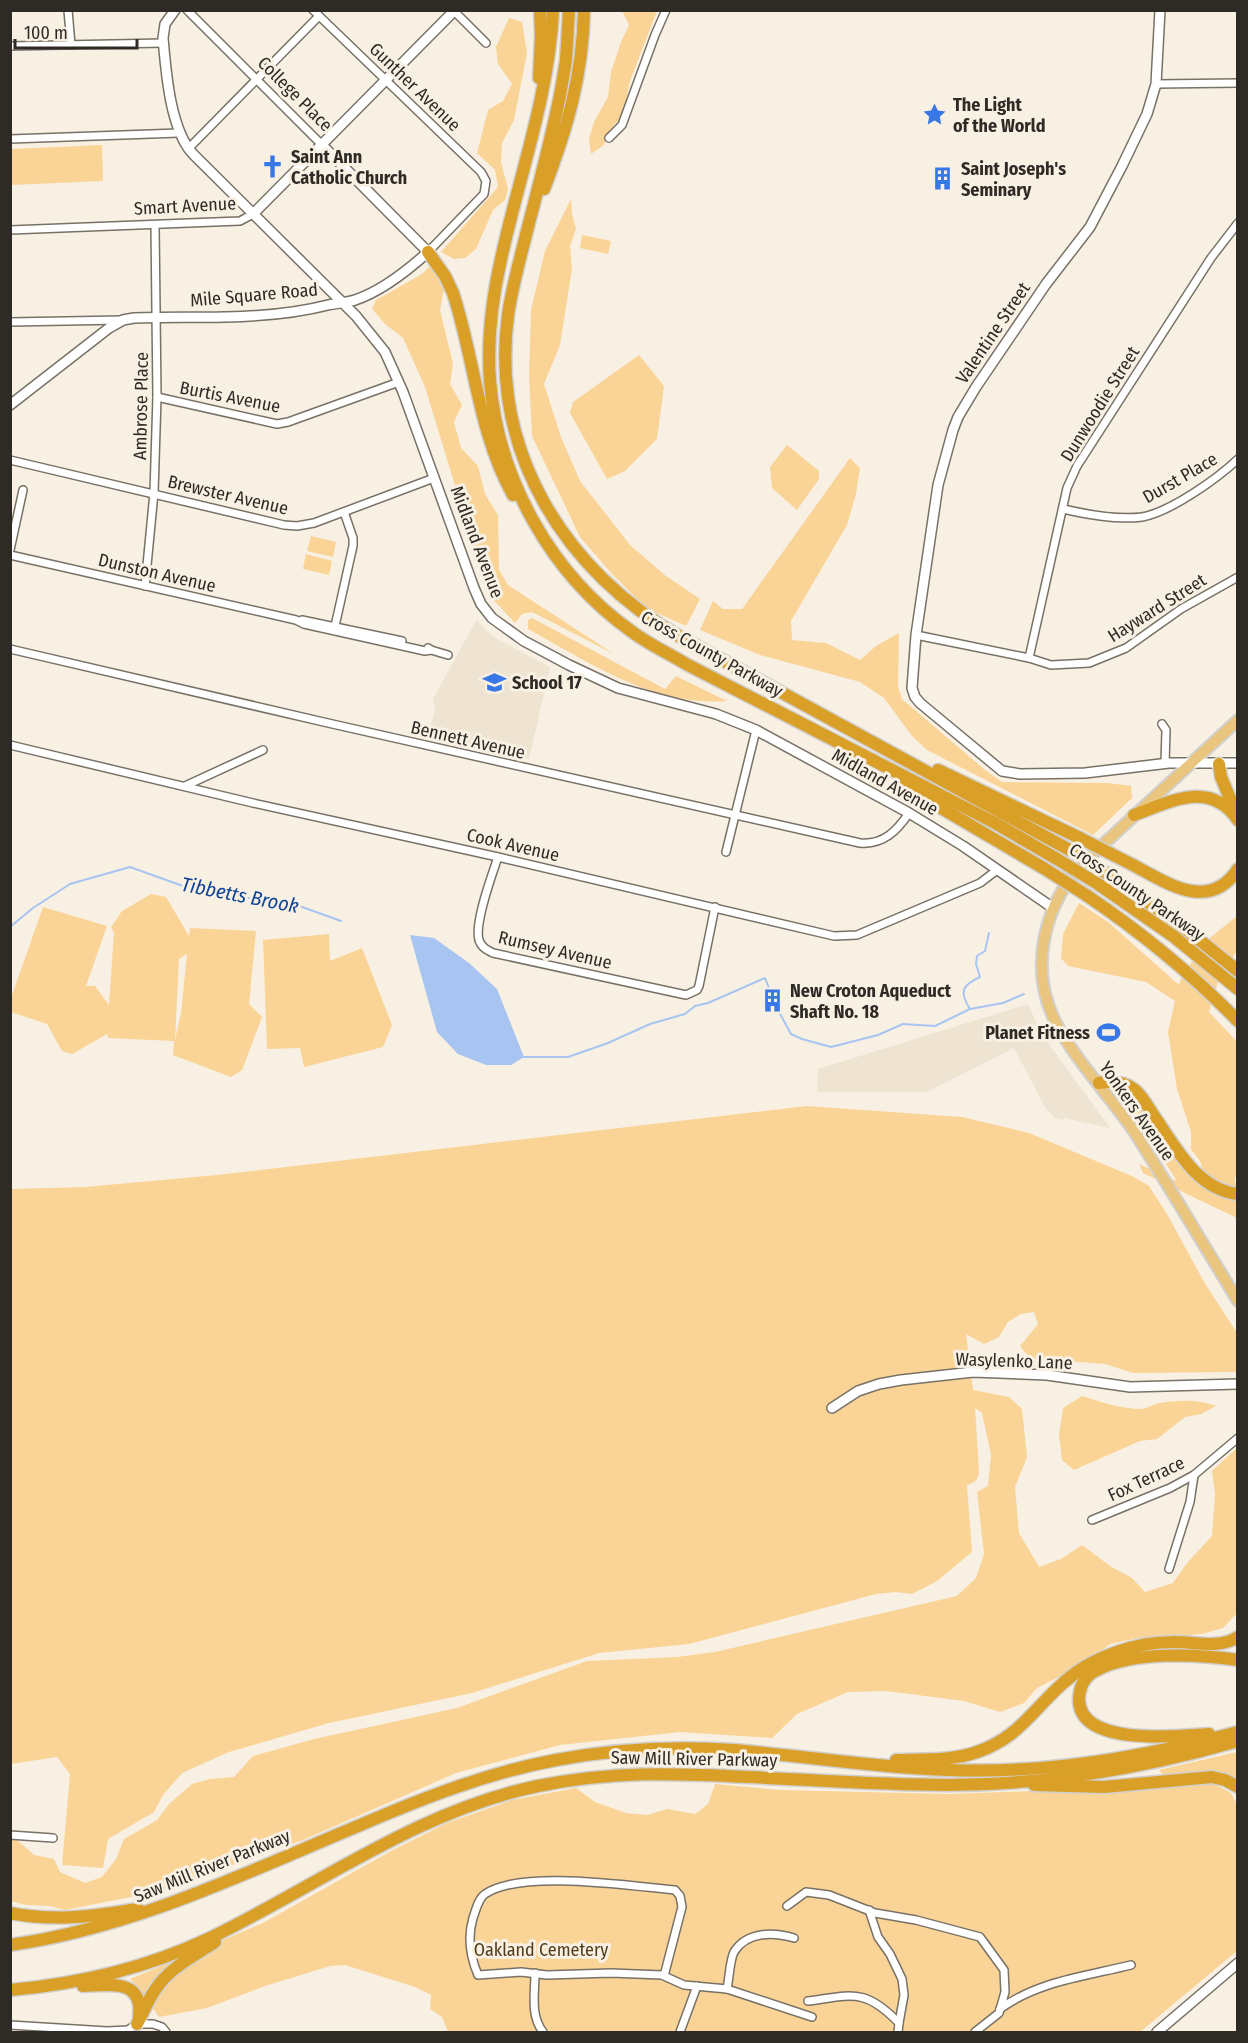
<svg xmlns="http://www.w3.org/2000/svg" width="1248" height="2043" viewBox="0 0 1248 2043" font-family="'Fira Sans Condensed',sans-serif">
  <rect width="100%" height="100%" fill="#f8f0e3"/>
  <g fill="#efe3d1">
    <path d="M477,619L484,629L497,639L550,667L529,759L428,735L435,711L433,699Z"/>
    <path d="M1028,1004L1042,1035L1110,1128L1064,1118L1063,1120L1055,1118L1046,1109L1014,1048L927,1092H817L818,1069Z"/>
  </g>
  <g fill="#fad496" fill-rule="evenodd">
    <path d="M622,11H657L630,81L623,115L609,131L604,145L591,154L589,139L594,122L608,97L611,72L621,42L629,25Z"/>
    <path d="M509,18L522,22L527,53L514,120L502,143L501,162L508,189L505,200L493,210L476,249L465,258L454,259L441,252L498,187L495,170L477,153L488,110L503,101L512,84L498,64L496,47Z"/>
    <path d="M102,145L103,181L11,185V149Z"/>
    <path d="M571,199L572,214L576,229L570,246L572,269L560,345L544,384L561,437L580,481L630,545L666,576L700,599L686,626L646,608L612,574L580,537L532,436L529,375L531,310L545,251Z"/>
    <path d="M582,235L611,241L608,254L580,248Z"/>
    <path d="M431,265L444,288L440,310L453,364L450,384L462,405L454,422L461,448L478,466L485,494L498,515L499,570L508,585L614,654L532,612L522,614L515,623L488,594L425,387L403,338L385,324L372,309L376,300L422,274Z"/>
    <path d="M639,355L664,386L657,439L625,471L607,479L570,413L573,402Z"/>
    <path d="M787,445L819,471V479L797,510L772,488L770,467Z"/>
    <path d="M850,458L860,468L856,494L847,525L791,621L792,640L826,643L860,660L876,646L899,633L898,687L902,699L984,769L1002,782L1108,783L1131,786L1132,798L1093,835L927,750L912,736L884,698L860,682L760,655L700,630L713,601L723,609H742Z"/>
    <path d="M311,536L336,542L333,557L307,551Z"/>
    <path d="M306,554L332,561L329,575L303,569Z"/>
    <path d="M532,618L665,689L676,676L727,701C654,707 590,663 528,629V620Z"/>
    <path d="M151,894L166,897L189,936L190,928L256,931L249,1004L262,1017L242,1070L231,1077L173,1055L174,1041L108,1038L107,1034L72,1054L62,1051L47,1024L11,1012V998L43,907L107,926L86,986H95L109,1005L114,933L111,927L122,911ZM187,954L181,1013L175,1040L179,959Z"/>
    <path d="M1079,903L1108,922L1179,985L1181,979L1205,942L1237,916V950L1218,982L1209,1012L1237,1042V1177H1234L1237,1189V1218L1143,1173L1139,1164L1177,1181L1117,1087L1128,1089L1208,1185L1200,1161L1191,1149V1132L1177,1089L1168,1032L1175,1001L1146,982L1068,966L1061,958L1063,934Z"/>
    <path d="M329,934L330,961L362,948L392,1025L383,1047L304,1067L300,1048L267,1049L263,940Z"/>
    <path d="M807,1106L962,1117L1029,1133L1134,1177L1149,1186L1167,1214L1204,1282L1237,1333V1372L1133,1373L1105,1364L1030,1358L1020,1346L1038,1324L1034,1312L1021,1314L1008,1322L999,1337L984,1344L966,1334L973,1390L1009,1397L1022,1409L1027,1457L1015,1487L1019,1533L1039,1567L1061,1559L1082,1545L1110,1566L1132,1578L1145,1592L1173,1583L1187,1563L1212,1536L1215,1494L1212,1471L1237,1448V1613L1223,1628L1202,1634L1133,1639L1110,1644L1084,1664L1037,1688L1024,1703L1000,1712L964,1701L886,1691L848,1692L797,1714L772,1738L680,1732L560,1745L456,1773L303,1840L156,1892L65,1910L50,1906L26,1905L11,1901V1840H17L34,1855L54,1859L60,1872L85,1883L102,1877L116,1859L124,1839L157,1820L169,1804L192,1784L210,1779L234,1777L253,1756L314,1739L457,1708L587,1661L677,1657L715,1652L957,1596L976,1578L984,1554L977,1492L988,1486L991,1455L982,1413L975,1408L979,1471C978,1480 976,1482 967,1485L972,1552L937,1581L912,1594L895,1592L876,1594L689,1644L599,1653L472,1693L329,1723L229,1752L182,1773L163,1795L154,1812L108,1839L103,1868L62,1865L70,1774L57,1757L11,1764V1189L85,1187L217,1175Z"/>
    <path d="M1082,1396C1101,1402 1121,1409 1142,1409C1148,1408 1154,1404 1160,1403C1179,1400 1198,1399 1216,1406L1201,1414L1185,1417L1157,1439L1140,1441L1074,1470L1062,1460L1059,1434L1063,1408Z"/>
    <path d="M1237,1752V1781L1209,1773L1194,1772L1164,1776L1159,1770Z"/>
    <path d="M715,1784L779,1790L949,1794L1064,1790H1142L1214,1784L1231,1793L1237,1805V1951L1140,2032H448L442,2017L430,2009L431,1995L415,1987L345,1965L330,1966L265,1986L207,2008L159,2017L142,1992L130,1979L263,1923L391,1851L447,1823L512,1800L576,1788L595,1802L626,1813L647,1815L668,1809L695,1814L708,1804Z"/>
  </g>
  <path fill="#a8c4f1" d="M410,935L434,938L469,963L497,989L524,1057L511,1065H486L458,1054L437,1032Z"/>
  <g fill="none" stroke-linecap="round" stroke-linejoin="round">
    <g stroke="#a8c4f1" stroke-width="2">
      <path d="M10,927L33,908L70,884L130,867L183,886L219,890L232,898H263L291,903L341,921"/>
      <path d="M970,1009C959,992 962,985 980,977L976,964L977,956L985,951L989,933"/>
      <path d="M778,1010L791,1034L802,1039L831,1047L878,1035L903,1024L935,1026L970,1009L1003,1003L1024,994"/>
      <path d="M524,1057H568L608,1043L650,1024L685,1014L695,1006L708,1003L765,978L771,993"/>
    </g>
    <defs>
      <g id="street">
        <path d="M68,10L71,45"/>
        <path d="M187,10L322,145"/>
        <path d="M313,10L481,172L486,181L484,194L428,252"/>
        <path d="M454,11L486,43"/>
        <path d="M10,46L164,43"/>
        <path d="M1156,84L1238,83"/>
        <path d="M609,138L622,125L655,35L666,10"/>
        <path d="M10,139L179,133"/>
        <path d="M188,149L319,16"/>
        <path d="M10,230L240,221L253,214"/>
        <path d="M10,322L122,320"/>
        <path d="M157,397L277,424L288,422L399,382"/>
        <path d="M10,460L284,525L297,526L314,523L434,478"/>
        <path d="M1063,509C1085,514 1119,520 1142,517C1170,512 1217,479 1238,459"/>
        <path d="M10,550L23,490"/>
        <path d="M10,555L296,620L304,624L425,651L431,650"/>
        <path d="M145,586L154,493L157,397L155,225"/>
        <path d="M302,620L402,641"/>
        <path d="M335,626L353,546V538L344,512"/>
        <path d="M916,635L1029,658L1051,665L1089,663L1126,648L1181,609L1238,577"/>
        <path d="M428,648L431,650L448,655"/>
        <path d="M10,649L328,723L860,843C883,845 897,831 909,813"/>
        <path d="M1029,658L1067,488L1077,466L1211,258L1238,223"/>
        <path d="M1162,724L1166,730L1165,764"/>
        <path d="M10,745L253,803L498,857L834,936L857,935L980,883L997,870"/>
        <path d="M185,786L263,750"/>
        <path d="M726,852L756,730"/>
        <path d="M498,857C492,875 474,923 479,940C481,947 487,950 493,953L686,995L697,990L699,986L715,907"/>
        <path d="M1092,1520L1170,1488L1194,1475L1238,1438"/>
        <path d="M1169,1569L1190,1502L1194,1475"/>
        <path d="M10,1835L53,1838"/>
        <path d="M787,1906L806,1892L829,1895L875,1913L916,1920L980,1937L1004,1970L1005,1992L999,2013L975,2032"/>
        <path d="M869,1910L878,1937L890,1954L902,1979L904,1995L899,2023"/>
        <path d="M535,1973C535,1994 530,2015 543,2032"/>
        <path d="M664,1976L682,1907L680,1896L675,1890C631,1886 521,1869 485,1894C478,1899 476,1910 473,1918C467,1938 470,1956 478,1975L521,1972L547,1975L611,1973L662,1975L664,1976L684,1985L727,1989L812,2017"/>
        <path d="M727,1989C729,1980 730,1959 734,1952C747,1931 774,1932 794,1938"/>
        <path d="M808,2001C853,1995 865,1988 899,2023L898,2032"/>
        <path d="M1000,2009C1038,1981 1087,1976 1131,1965"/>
        <path d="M10,2025L107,2031L128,2030L137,2024H153L162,2027L166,2032"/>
        <path d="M680,2032L697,1986"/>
      </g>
      <g id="secondary">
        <path d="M175,10L165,24L163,38C166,72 170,129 193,154L356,316L385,352L403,392L474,588L481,604L492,618L524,641L569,665L618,688L716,714L756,730L909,813L963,846L1053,908"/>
        <path d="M1160,10L1156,84L1147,114L1122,166L1090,227L1046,284L976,387L958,417L953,430L938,485L916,635L912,688L915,697L920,703L1002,771L1020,774L1085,773L1169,763H1238"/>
        <path d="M253,214L455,10"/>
        <path d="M10,405L109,328L123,320L134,318C198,316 266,321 328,305C336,303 346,303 355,300C382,291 407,271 428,252L322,145"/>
        <path d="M832,1408L858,1391L879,1384L901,1380L973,1372L1047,1375L1130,1387L1238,1384"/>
        <path d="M1157,2032L1238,1963"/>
      </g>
      <path id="primary" d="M1238,720L1083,863C1044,905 1028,969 1056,1023C1076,1061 1108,1094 1133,1130C1169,1186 1203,1244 1238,1301"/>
      <g id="highway">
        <path d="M553,10C549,96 519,176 501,259C492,299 487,341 490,381C498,479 551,574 631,631C648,644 668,653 686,664L995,823L1057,859"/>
        <path d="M569,10L566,60L561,90C552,137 539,184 527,231C520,259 512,287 508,315C490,452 565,572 682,638L1068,849"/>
        <path d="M539,78L541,35L540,10"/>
        <path d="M544,189C567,129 583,75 584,10"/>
        <path d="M428,252L445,276L453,293C475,360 478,432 513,495"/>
        <path d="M1219,764L1221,777L1236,813"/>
        <path d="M938,770L1080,838"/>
        <path d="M902,785L1045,869"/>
        <path d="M1134,815C1170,802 1210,779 1238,820"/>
        <path d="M1133,865C1167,883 1209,913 1238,869"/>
        <path d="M1111,876L1187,930L1238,971"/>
        <path d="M1098,884L1173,936L1238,989"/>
        <path d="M1086,895C1141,932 1191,973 1238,1021"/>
        <path d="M1099,1083C1111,1081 1125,1082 1135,1090C1142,1096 1147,1105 1152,1113C1174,1144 1195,1189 1238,1194"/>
        <path d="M1209,1734C1179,1736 1080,1747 1079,1700C1079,1687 1085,1675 1097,1670C1134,1651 1197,1654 1238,1660"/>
        <path d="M896,1760C923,1759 952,1761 977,1752C1018,1738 1032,1711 1062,1684C1077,1670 1097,1659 1117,1652C1136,1645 1155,1642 1175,1642C1196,1642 1219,1649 1238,1637"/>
        <path d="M1034,1785L1104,1787L1212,1777L1225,1780L1238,1787"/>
        <path d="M10,1913C54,1922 96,1916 138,1909"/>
        <path d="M10,1945C133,1928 245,1873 358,1826C423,1798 487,1773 556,1760C614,1749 675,1746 734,1750C805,1756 877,1768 949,1770C1047,1774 1143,1757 1238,1732"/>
        <path d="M83,1986C109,1985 144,1978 139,2017"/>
        <path d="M10,1990C79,1984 146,1968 208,1939C318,1886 417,1811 538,1786C611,1771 675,1773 748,1777C814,1780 881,1785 947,1785C1044,1785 1144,1768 1238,1741"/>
        <path d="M137,2024C143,2013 148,2000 155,1990C169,1968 194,1956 215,1942"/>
      </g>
    </defs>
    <use href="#street" stroke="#787166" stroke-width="10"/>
    <use href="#secondary" stroke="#787166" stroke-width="12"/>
    <use href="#primary" stroke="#d1d0cf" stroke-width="14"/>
    <use href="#highway" stroke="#d1d0cf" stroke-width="15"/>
    <use href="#street" stroke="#fff" stroke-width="7"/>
    <use href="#secondary" stroke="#fff" stroke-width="9"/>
    <use href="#primary" stroke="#e9c57d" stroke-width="10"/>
    <use href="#highway" stroke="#da9f27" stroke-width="12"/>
    <defs>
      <g id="highway-bridge">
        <path d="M1080,838L1133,865"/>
        <path d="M1068,849L1111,876"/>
        <path d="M1057,859L1098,884"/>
        <path d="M1045,869L1086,895"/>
      </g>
    </defs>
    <use href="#highway-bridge" stroke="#d1d0cf" stroke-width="15" stroke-linecap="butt"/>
    <use href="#highway-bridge" stroke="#da9f27" stroke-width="12"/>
  </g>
  <defs>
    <symbol id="sight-bare" viewBox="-9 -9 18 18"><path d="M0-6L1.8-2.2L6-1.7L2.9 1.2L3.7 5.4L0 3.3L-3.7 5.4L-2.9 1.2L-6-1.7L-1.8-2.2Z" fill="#3778e6" stroke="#f8f0e3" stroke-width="2.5" paint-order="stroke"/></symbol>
    <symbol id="church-bare" viewBox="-9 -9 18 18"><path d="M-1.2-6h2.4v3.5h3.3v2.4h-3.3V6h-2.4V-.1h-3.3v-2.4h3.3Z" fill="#3778e6" stroke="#f8f0e3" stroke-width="2.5" paint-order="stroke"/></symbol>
    <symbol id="building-bare" viewBox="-9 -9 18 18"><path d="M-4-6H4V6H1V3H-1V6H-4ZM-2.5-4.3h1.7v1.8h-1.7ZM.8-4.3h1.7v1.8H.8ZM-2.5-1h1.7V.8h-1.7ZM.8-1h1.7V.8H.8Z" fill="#3778e6" stroke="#f8f0e3" stroke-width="2.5" paint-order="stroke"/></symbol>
    <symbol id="school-bare" viewBox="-9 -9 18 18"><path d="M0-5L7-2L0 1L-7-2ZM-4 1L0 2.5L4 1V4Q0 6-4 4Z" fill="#3778e6" stroke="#f8f0e3" stroke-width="2.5" paint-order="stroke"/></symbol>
    <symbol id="stadium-bare" viewBox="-9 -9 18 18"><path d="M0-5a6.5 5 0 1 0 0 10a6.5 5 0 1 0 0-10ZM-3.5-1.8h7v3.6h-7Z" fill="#3778e6" stroke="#f8f0e3" stroke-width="2.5" paint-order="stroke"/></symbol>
  </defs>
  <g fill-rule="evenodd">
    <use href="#sight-bare" x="918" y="98" width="33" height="33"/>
    <use href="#church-bare" x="256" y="150" width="33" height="33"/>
    <use href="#building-bare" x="926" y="162" width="33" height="33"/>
    <use href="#school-bare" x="478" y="666" width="33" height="33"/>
    <use href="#building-bare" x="756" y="984" width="33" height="33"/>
    <use href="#stadium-bare" x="1092" y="1016" width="33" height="33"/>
  </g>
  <g text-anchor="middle" stroke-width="6" stroke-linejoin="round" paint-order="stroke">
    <g font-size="18" fill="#2e2b26" stroke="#f8f0e3">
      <text transform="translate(415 87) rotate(44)" y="6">Gunther Avenue</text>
      <text transform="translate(295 94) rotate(45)" y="6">College Place</text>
      <text transform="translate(185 206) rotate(-3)" y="6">Smart Avenue</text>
      <text transform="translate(254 295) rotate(-5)" y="6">Mile Square Road</text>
      <text transform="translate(993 333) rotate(-56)" y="6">Valentine Street</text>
      <text transform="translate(230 397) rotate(11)" y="6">Burtis Avenue</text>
      <text transform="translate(1100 404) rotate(-58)" y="6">Dunwoodie Street</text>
      <text transform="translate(141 406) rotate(-89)" y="6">Ambrose Place</text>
      <text transform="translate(1180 478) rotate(-30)" y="6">Durst Place</text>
      <text transform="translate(228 495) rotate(13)" y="6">Brewster Avenue</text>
      <text transform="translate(477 542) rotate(69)" y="6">Midland Avenue</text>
      <text transform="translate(157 573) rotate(13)" y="6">Dunston Avenue</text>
      <text transform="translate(1157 608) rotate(-32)" y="6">Hayward Street</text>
      <text transform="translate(712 654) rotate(29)" y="6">Cross County Parkway</text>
      <text transform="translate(468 740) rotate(13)" y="6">Bennett Avenue</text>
      <text transform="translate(885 782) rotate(29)" y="6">Midland Avenue</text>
      <text transform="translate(513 845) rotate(13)" y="6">Cook Avenue</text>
      <text transform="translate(1137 892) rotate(34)" y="6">Cross County Parkway</text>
      <text transform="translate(555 950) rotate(13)" y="6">Rumsey Avenue</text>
      <text transform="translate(1137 1111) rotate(55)" y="6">Yonkers Avenue</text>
      <text transform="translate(1014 1361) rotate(2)" y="6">Wasylenko Lane</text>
      <text transform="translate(1146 1479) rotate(-25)" y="6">Fox Terrace</text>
      <text transform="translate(694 1759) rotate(1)" y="6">Saw Mill River Parkway</text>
      <text transform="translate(212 1866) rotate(-22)" y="6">Saw Mill River Parkway</text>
    </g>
    <g font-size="18" font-weight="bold" fill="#2e2b26" stroke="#f8f0e3" text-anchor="start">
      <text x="953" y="111">The Light<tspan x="953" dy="21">of the World</tspan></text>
      <text x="291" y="163">Saint Ann<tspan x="291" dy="21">Catholic Church</tspan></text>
      <text x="961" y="175">Saint Joseph's<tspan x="961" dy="21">Seminary</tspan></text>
      <text x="512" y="689">School 17</text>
      <text x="790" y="997">New Croton Aqueduct<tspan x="790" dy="21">Shaft No. 18</tspan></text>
      <text x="1090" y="1039" text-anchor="end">Planet Fitness</text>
    </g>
    <g font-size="18" fill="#513d19" stroke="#f8f0e3">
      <text x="541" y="1956">Oakland Cemetery</text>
    </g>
    <g font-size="20" font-style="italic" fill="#0e4295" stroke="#f8f0e3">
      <text transform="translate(240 895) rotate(11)" y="7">Tibbetts Brook</text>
    </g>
  </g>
  <rect width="1248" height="2043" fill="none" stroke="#2e2b26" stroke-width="24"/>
  <path d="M15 39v9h122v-9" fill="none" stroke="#2e2b26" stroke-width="3"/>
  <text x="24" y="39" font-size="18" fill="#2e2b26" stroke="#f8f0e3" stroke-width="4.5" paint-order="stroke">100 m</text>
</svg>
